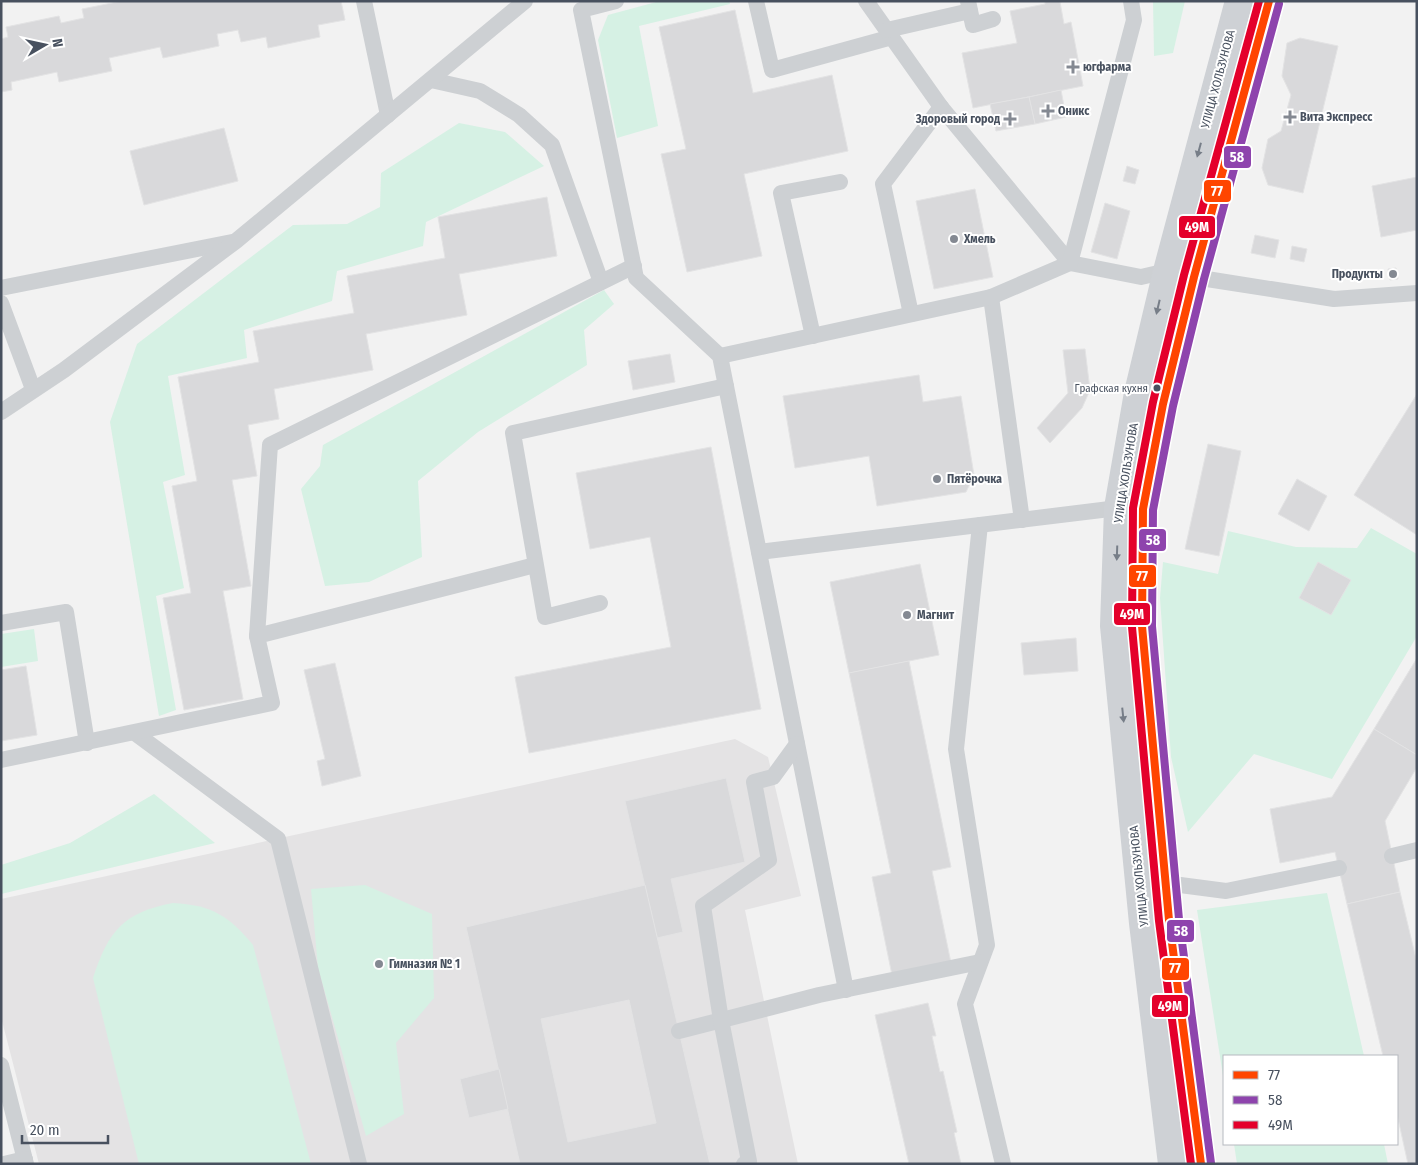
<svg xmlns="http://www.w3.org/2000/svg" width="1418" height="1165" viewBox="0 0 1418 1165" font-family="'Fira Sans Condensed',sans-serif">
  <rect width="100%" height="100%" fill="#f2f2f2"/>
  <path fill="#e4e3e4" d="M735,739L768,757L801,896L745,910L798,1164H39L1,1017V899Z"/>
  <g fill="#d6f1e4">
    <path d="M660,1H729L730,4L639,26L658,126L617,138L598,40L608,15Z"/>
    <path d="M1153,1H1185L1173,53L1154,56Z"/>
    <path d="M459,123L505,132L544,166L426,222L423,246L337,271L332,301L244,330L247,358L168,376L185,475L163,482L184,588L156,596L176,710L159,716L110,422L137,344L293,225L347,224L380,207L381,173Z"/>
    <path d="M604,290L614,304L584,330L587,365L478,432L418,481L422,557L369,582L325,586L301,489L320,466L323,445Z"/>
    <path d="M1371,528L1417,554V636L1332,779L1254,754L1188,832L1171,757L1160,598L1163,562L1218,574L1228,531L1296,547L1357,548Z"/>
    <path d="M34,629L38,661L1,667V634Z"/>
    <path d="M154,794L215,843L1,894V865L70,843Z"/>
    <path d="M365,885L432,914L434,998L396,1043L404,1114L366,1136L318,968L311,889Z"/>
    <path d="M1327,893L1364,1056H1224V1082L1197,910Z"/>
    <path d="M173,903C212,905 229,916 253,945L311,1164H139L93,978C108,931 124,912 173,903Z"/>
    <path d="M1234,1144H1384L1388,1164H1237Z"/>
  </g>
  <g fill="#d9d9db" stroke="#e3e3e4" fill-rule="evenodd">
    <path d="M122,1H341L345,20L318,25L320,37L268,48L266,37L241,42L238,30L217,34L219,46L163,58L160,47L109,58L112,71L59,82L57,72L11,82L12,90L1,92V39L8,37L6,27L59,16L61,23L84,18L82,9Z"/>
    <path d="M1045,1H1065L1060,2L1064,24L1071,22L1083,86L973,108L962,53L1017,43L1010,11L1045,4Z"/>
    <path d="M735,10L753,93L832,75L848,151L744,174L762,256L687,272L661,154L686,149L659,27Z"/>
    <path d="M1300,38L1338,46L1303,193L1268,185L1262,168L1268,139L1281,131L1291,95L1282,76L1287,43Z"/>
    <path d="M1061,90L1066,117L1035,124L1029,97Z"/>
    <path d="M1029,97L1035,124L996,131L990,104Z"/>
    <path d="M224,128L238,181L144,205L130,151Z"/>
    <path d="M1127,166L1139,170L1135,184L1123,181Z"/>
    <path d="M1417,177V230L1381,237L1372,186Z"/>
    <path d="M975,189L993,277L934,289L916,201Z"/>
    <path d="M547,197L557,256L459,274L467,315L366,334L373,370L274,389L279,419L248,425L257,476L232,480L251,586L223,591L243,699L184,710L163,598L191,593L172,486L197,481L178,377L259,362L253,331L354,313L347,276L445,258L438,217Z"/>
    <path d="M1105,203L1130,211L1117,259L1091,252Z"/>
    <path d="M1255,235L1279,240L1275,258L1251,253Z"/>
    <path d="M1292,246L1307,249L1304,262L1290,259Z"/>
    <path d="M1396,268L1398,279L1390,280L1388,269Z"/>
    <path d="M1085,349L1090,390L1082,408L1050,443L1037,428L1068,393L1063,350Z"/>
    <path d="M670,354L675,382L633,390L628,361Z"/>
    <path d="M919,375L923,402L961,396L974,475L966,492L877,506L869,456L795,468L783,396Z"/>
    <path d="M1417,394V535L1354,495Z"/>
    <path d="M1208,444L1241,451L1219,556L1185,549Z"/>
    <path d="M711,447L761,709L529,753L515,677L671,647L650,537L590,549L576,473Z"/>
    <path d="M1297,479L1327,496L1309,531L1278,514Z"/>
    <path d="M1318,562L1351,580L1331,615L1299,598Z"/>
    <path d="M920,564L939,655L849,673L830,582Z"/>
    <path d="M1076,638L1078,671L1024,675L1021,643Z"/>
    <path d="M1417,658V755L1374,729Z"/>
    <path d="M909,661L951,867L932,871L951,963L892,975L872,877L891,873L849,673Z"/>
    <path d="M335,663L361,776L322,786L317,761L325,759L304,670Z"/>
    <path d="M26,666L37,735L1,741V670Z"/>
    <path d="M1374,729L1417,755V767L1385,821L1400,892L1347,904L1335,852L1280,863L1270,809L1332,797Z"/>
    <path d="M726,778L745,862L671,879L683,932L657,938L625,801Z"/>
    <path d="M645,885L710,1164H520L466,927ZM629,1000L656,1123L568,1142L541,1019Z"/>
    <path d="M1400,892L1417,963V1164H1408L1397,1114V1056H1383L1347,904Z"/>
    <path d="M928,1003L936,1036H932L940,1072L943,1071L957,1132L954,1133L961,1164H909L875,1015Z"/>
    <path d="M499,1069L508,1109L469,1118L460,1079Z"/>
  </g>
  <g fill="none" stroke-linecap="round" stroke-linejoin="round">
    <g stroke="#cdd0d3" stroke-width="16">
      <path d="M364,1L388,115"/>
      <path d="M616,1L581,10L636,278L720,356L846,990"/>
      <path d="M756,1L772,70L892,37"/>
      <path d="M866,1L941,107L1070,263L1141,277L1167,271"/>
      <path d="M968,1L973,25L993,19"/>
      <path d="M887,30L970,11"/>
      <path d="M431,80L480,91L519,115L552,145L601,282"/>
      <path d="M1194,277L1334,299L1417,293"/>
      <path d="M1,288L232,242"/>
      <path d="M991,297L1022,520"/>
      <path d="M1,303L33,389"/>
      <path d="M911,314L883,184L941,107"/>
      <path d="M813,336L781,193L840,182"/>
      <path d="M720,356L991,297L1070,263L1134,20L1131,1"/>
      <path d="M1,412L64,370L236,241L525,1"/>
      <path d="M980,525L956,749L987,945L965,1004L1003,1164"/>
      <path d="M759,552L1118,508"/>
      <path d="M600,603L545,617L513,433L726,386"/>
      <path d="M1,623L66,612L87,743"/>
      <path d="M257,636L270,445L634,266"/>
      <path d="M135,733L278,839L359,1164"/>
      <path d="M1,760L272,703L257,636L535,565"/>
      <path d="M1392,856L1417,850"/>
      <path d="M1165,883L1226,891L1339,868"/>
      <path d="M679,1031L819,995L980,962"/>
      <path d="M1,1065L26,1164"/>
      <path d="M4,1164L25,1159"/>
      <path d="M744,1164L749,1161L721,1020L703,906L769,860L754,782L773,777L797,744"/>
    </g>
    <g stroke="#ced1d5" stroke-width="28">
      <path d="M1172,1164L1143,923L1114,626L1118,508L1138,393L1167,271L1239,1"/>
      <path d="M1201,1164L1169,920L1142,626L1143,509L1163,404L1194,277L1269,1"/>
    </g>
    <defs>
      <path id="bus-1" d="M1201,1164L1169,920L1142,626L1143,509L1163,404L1194,277L1269,1"/>
      <path id="bus-2" d="M1211,1163L1179,919L1152,626L1153,510L1173,406L1204,279L1279,4"/>
      <path id="bus-3" d="M1191,1164L1159,921L1132,627L1133,508L1153,402L1184,275L1259,1"/>
    </defs>
    <use href="#bus-1" stroke="#fff" stroke-width="11"/>
    <use href="#bus-2" stroke="#fff" stroke-width="11"/>
    <use href="#bus-3" stroke="#fff" stroke-width="11"/>
    <use href="#bus-1" stroke="#ff4500" stroke-width="8"/>
    <use href="#bus-2" stroke="#8e44ad" stroke-width="8"/>
    <use href="#bus-3" stroke="#e4002b" stroke-width="8"/>
  </g>
  <defs><path id="oneway-solid" d="M-6-.8H1V-3.2L6.5 0L1 3.2V.8H-6Z" transform="scale(1.25)"/></defs>
  <g fill="#777e88">
    <use href="#oneway-solid" transform="translate(1199 150) rotate(105)"/>
    <use href="#oneway-solid" transform="translate(1158 307) rotate(103)"/>
    <use href="#oneway-solid" transform="translate(1117 553) rotate(92)"/>
    <use href="#oneway-solid" transform="translate(1123 715) rotate(84)"/>
  </g>
  <g fill="#848992" stroke="#fff" stroke-width="2">
    <path d="M1070.5 59.5h5v5h5v5h-5v5h-5v-5h-5v-5h5z"/>
    <path d="M1045.5 103.5h5v5h5v5h-5v5h-5v-5h-5v-5h5z"/>
    <path d="M1287.5 109.5h5v5h5v5h-5v5h-5v-5h-5v-5h5z"/>
    <path d="M1007.5 111.5h5v5h5v5h-5v5h-5v-5h-5v-5h5z"/>
    <circle cx="954" cy="239" r="5"/>
    <circle cx="1393" cy="274" r="5"/>
    <circle cx="937" cy="479" r="5"/>
    <circle cx="907" cy="615" r="5"/>
    <circle cx="379" cy="964" r="5"/>
  </g>
  <circle fill="#48515f" stroke="#fff" stroke-width="2" cx="1157" cy="388" r="4.5"/>
  <g text-anchor="middle" stroke-width="4" stroke-linejoin="round" paint-order="stroke">
    <g font-size="11" fill="#48515f" stroke="#fff" text-anchor="end">
      <text x="1148" y="392">Графская кухня</text>
    </g>
    <g font-size="12" font-weight="bold" fill="#48515f" stroke="#fff" text-anchor="start">
      <text x="1083" y="71">югфарма</text>
      <text x="1058" y="115">Оникс</text>
      <text x="1300" y="121">Вита Экспресс</text>
      <text x="1000" y="123" text-anchor="end">Здоровый город</text>
      <text x="964" y="243">Хмель</text>
      <text x="1383" y="278" text-anchor="end">Продукты</text>
      <text x="947" y="483">Пятёрочка</text>
      <text x="917" y="619">Магнит</text>
      <text x="389" y="968">Гимназия № 1</text>
    </g>
    <g font-size="12" fill="#48515f" stroke="#fff">
      <text transform="translate(1218 79) rotate(-75)" y="4">УЛИЦА ХОЛЬЗУНОВА</text>
      <text transform="translate(1126 473) rotate(-81)" y="4">УЛИЦА ХОЛЬЗУНОВА</text>
      <text transform="translate(1139 876) rotate(-96)" y="4">УЛИЦА ХОЛЬЗУНОВА</text>
    </g>
  </g>
  <g stroke="#fff" stroke-width="2">
    <rect x="1223" y="145" width="29" height="24" rx="5" fill="#8e44ad"/>
    <rect x="1203" y="179" width="29" height="24" rx="5" fill="#ff4500"/>
    <rect x="1178" y="215" width="38" height="24" rx="5" fill="#e4002b"/>
    <rect x="1138" y="528" width="29" height="24" rx="5" fill="#8e44ad"/>
    <rect x="1128" y="564" width="29" height="24" rx="5" fill="#ff4500"/>
    <rect x="1113" y="602" width="38" height="24" rx="5" fill="#e4002b"/>
    <rect x="1166" y="919" width="29" height="24" rx="5" fill="#8e44ad"/>
    <rect x="1161" y="957" width="29" height="24" rx="5" fill="#ff4500"/>
    <rect x="1151" y="994" width="38" height="24" rx="5" fill="#e4002b"/>
  </g>
  <g font-size="14" text-anchor="middle" font-weight="bold" fill="#fff">
    <text x="1237" y="162">58</text>
    <text x="1217" y="196">77</text>
    <text x="1197" y="232">49М</text>
    <text x="1153" y="545">58</text>
    <text x="1142" y="581">77</text>
    <text x="1132" y="619">49М</text>
    <text x="1181" y="936">58</text>
    <text x="1175" y="973">77</text>
    <text x="1170" y="1011">49М</text>
  </g>
  <rect width="1418" height="1165" fill="none" stroke="#48515f" stroke-width="5"/>
  <rect x="1223" y="1055" width="175" height="90" fill="#ffffff" stroke="#b6b9bf"/>
  <rect x="1233" y="1071" width="25" height="8" fill="#ff4500" stroke="#b6b9bf"/>
  <text x="1268" y="1080" font-size="15" fill="#48515f">77</text>
  <rect x="1233" y="1096" width="25" height="8" fill="#8e44ad" stroke="#b6b9bf"/>
  <text x="1268" y="1105" font-size="15" fill="#48515f">58</text>
  <rect x="1233" y="1121" width="25" height="8" fill="#e4002b" stroke="#b6b9bf"/>
  <text x="1268" y="1130" font-size="15" fill="#48515f">49М</text>
  <g transform="translate(45 45) rotate(81)" stroke="#ffffff" stroke-width="4" paint-order="stroke">
  <path d="M0-4L9 19L0 12L-9 19Z" fill="#48515f"/>
  <text y="-8" font-size="14" font-weight="bold" text-anchor="middle" fill="#48515f">N</text>
  </g>
  <path d="M22 1135v8h86v-8" fill="none" stroke="#48515f" stroke-width="2.5"/>
  <text x="30" y="1135" font-size="15" fill="#48515f" stroke="#ffffff" stroke-width="4" paint-order="stroke">20 m</text>
</svg>
